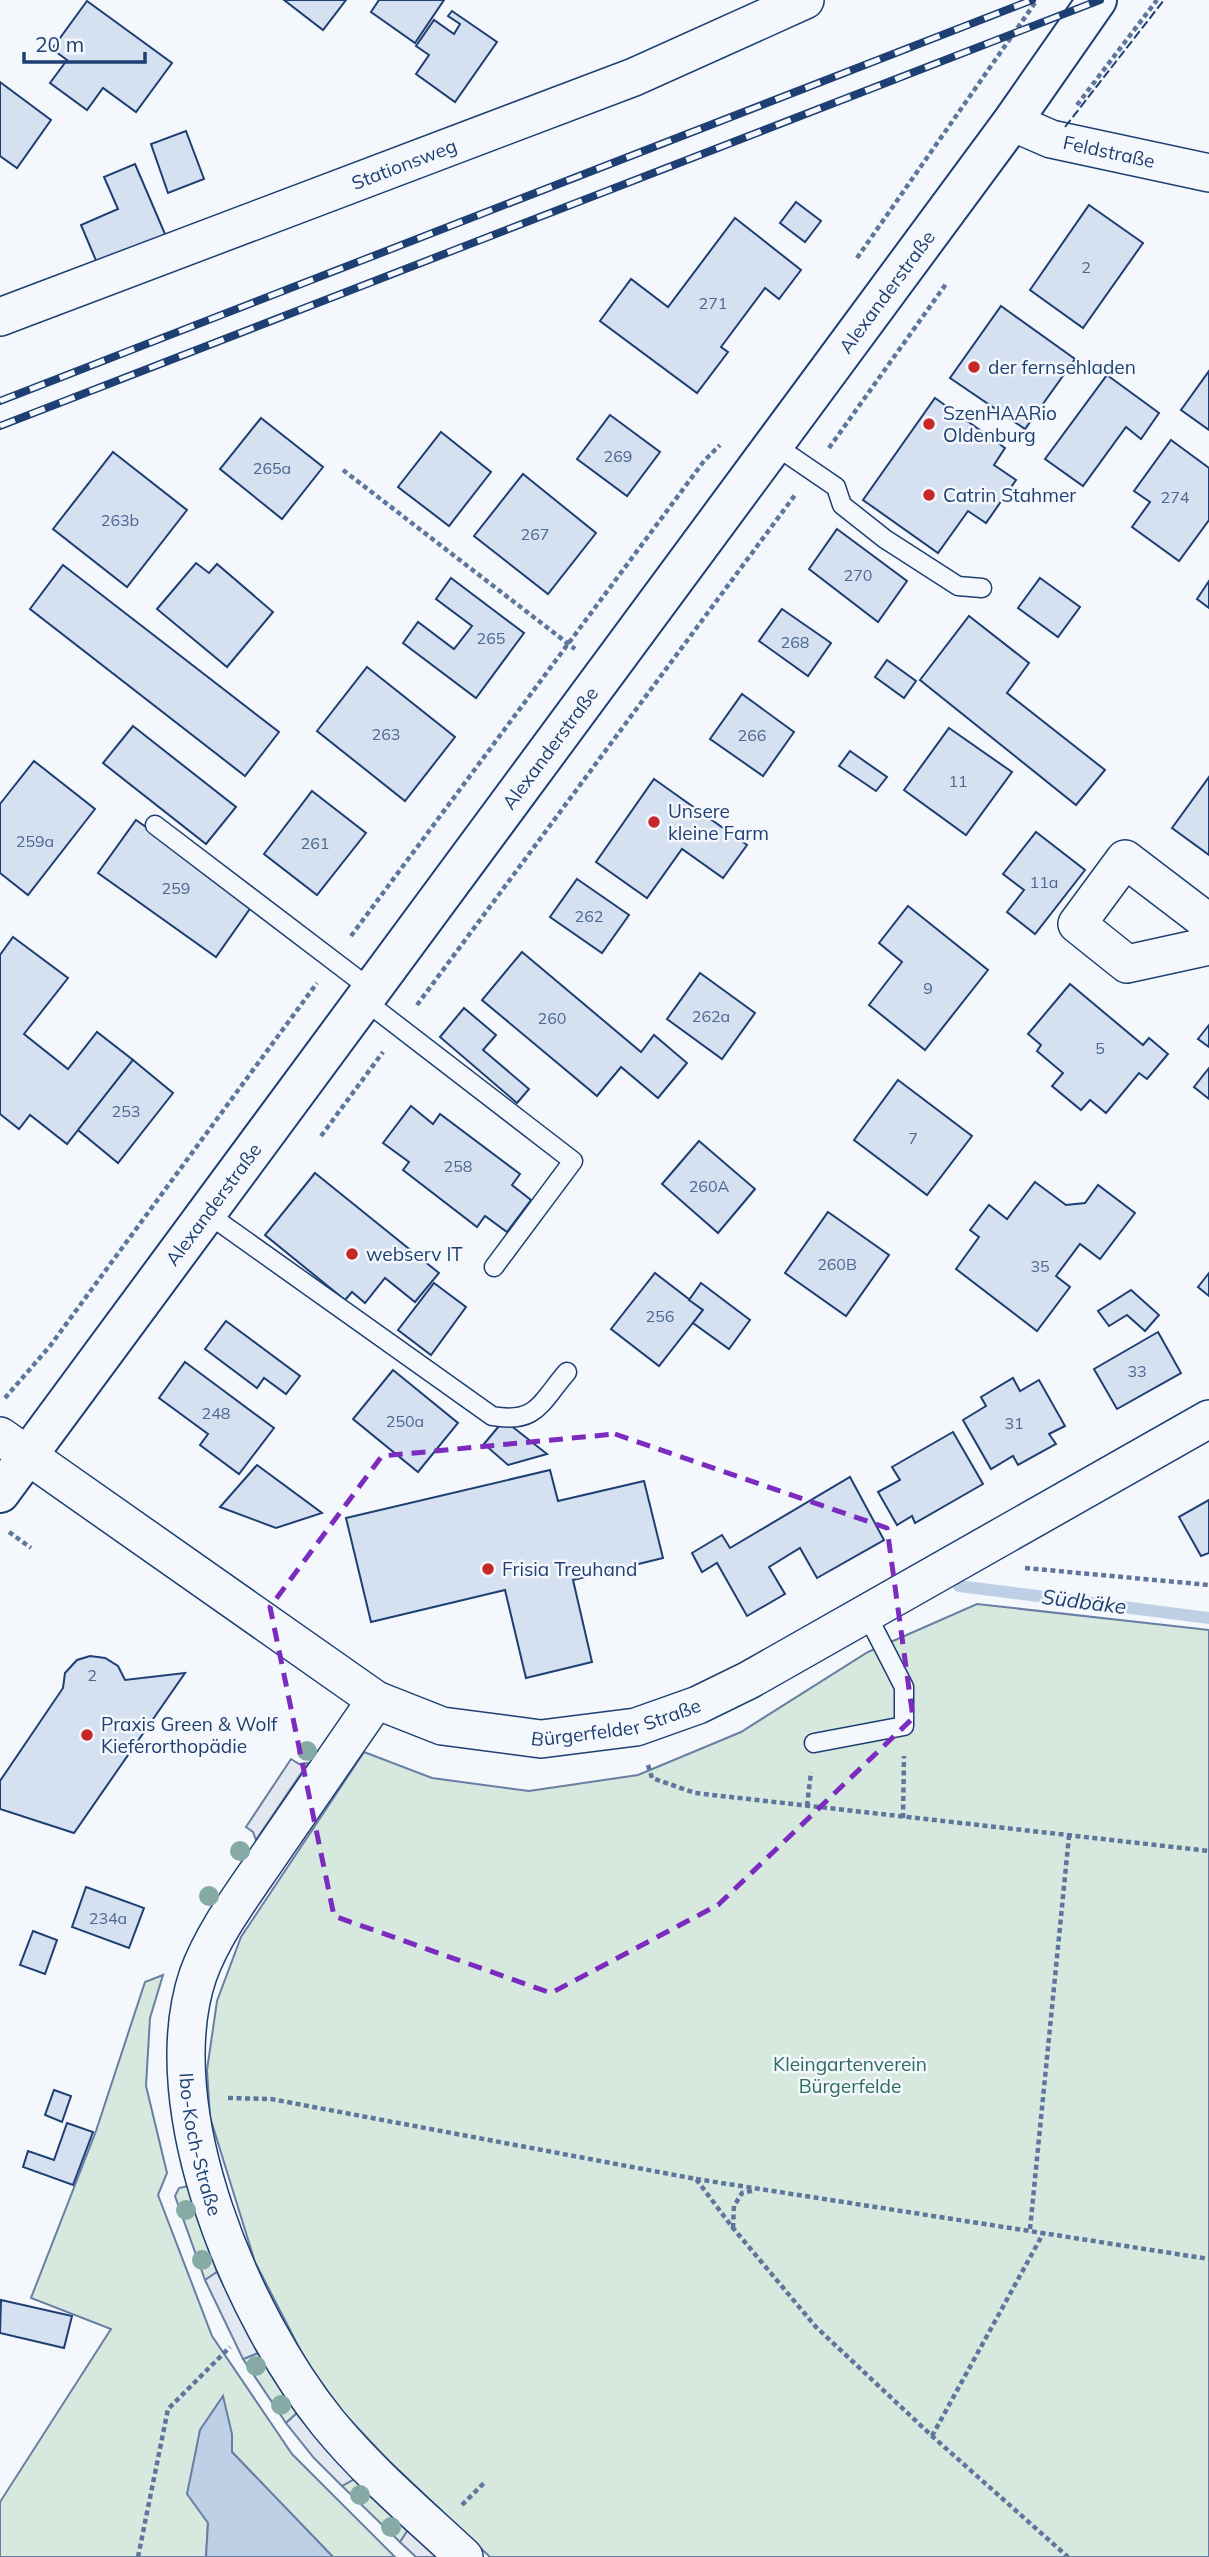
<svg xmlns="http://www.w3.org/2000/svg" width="1209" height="2557" viewBox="0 0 1209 2557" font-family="Mulish,sans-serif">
  <rect width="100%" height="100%" fill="#f4f7fb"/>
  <g fill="#d7e8df" stroke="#687fa3" stroke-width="2">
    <path d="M977,1604L1209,1630V2557H490L388,2460L341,2410L307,2363L255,2262L210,2117L207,2070L217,2001L241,1937L364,1752L432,1778L529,1791L638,1775L741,1732L868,1652Z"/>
    <path d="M163,1975L150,2018L146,2086L167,2173L158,2195L212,2336L292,2454L395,2557H333L232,2452V2434L208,2523L206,2557H0V2502L111,2329L31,2298L96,2131L145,1982Z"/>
    <path d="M188,2186L217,2272L205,2280L175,2196L179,2188Z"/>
    <path d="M258,2353L297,2413L286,2423L243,2359Z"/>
    <path d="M356,2478L408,2530L400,2542L342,2486Z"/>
  </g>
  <g fill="#e3e8f0" stroke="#687fa3" stroke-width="2">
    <path d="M291,1759L299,1764L308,1763L256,1840L253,1832L246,1827Z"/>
    <path d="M217,2272L258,2353L243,2359L205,2280Z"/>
    <path d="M297,2413L326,2446L356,2478L342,2486L314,2458L286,2423Z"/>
    <path d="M408,2530L437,2557H416L400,2542Z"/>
  </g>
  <path fill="#bed0e5" stroke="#687fa3" stroke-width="2" d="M223,2396L232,2434V2452L333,2557H206L208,2523L187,2494L200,2430Z"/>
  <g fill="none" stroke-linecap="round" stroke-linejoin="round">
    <path stroke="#bed0e5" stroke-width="12" d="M959,1586L1209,1618"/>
  </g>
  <g fill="#d5e0f0" stroke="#1d3f73" stroke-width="2">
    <path d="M284,0H346L323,30Z"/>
    <path d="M379,0H444L415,43L371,12Z"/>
    <path d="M87,1L172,63L136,112L103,88L87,110L50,83L67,60L52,49Z"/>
    <path d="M452,11L497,42L455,102L416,74L429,55L416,46L434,20L454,34L460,24L448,16Z"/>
    <path d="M0,82L51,120L17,168L0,156Z"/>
    <path d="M186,131L204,179L168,193L151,144Z"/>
    <path d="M135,164L168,241L100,270L81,225L118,209L104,177Z"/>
    <path d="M796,202L821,221L805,242L780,223Z"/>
    <path d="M1089,205L1143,243L1083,328L1030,290Z"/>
    <path d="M735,218L801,270L779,299L765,288L721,347L728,352L697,393L600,321L631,279L668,307Z"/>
    <path d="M1001,306L1075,359L1025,429L950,378Z"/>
    <path d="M1209,371V430L1181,410Z"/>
    <path d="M1107,375L1159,413L1141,439L1126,427L1083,486L1045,459Z"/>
    <path d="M935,398L1005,448L994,465L1016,480L986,523L968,511L938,553L863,500Z"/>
    <path d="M610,415L660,452L627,496L577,459Z"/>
    <path d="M261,418L323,467L282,519L220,469Z"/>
    <path d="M441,432L491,472L449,526L398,487Z"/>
    <path d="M1171,440L1209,468V520L1179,561L1132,527L1150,502L1134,491Z"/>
    <path d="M113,452L187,510L127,587L53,529Z"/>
    <path d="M523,474L596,533L548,594L474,536Z"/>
    <path d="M837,529L907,581L878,622L809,569Z"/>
    <path d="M196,563L209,573L217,564L273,612L227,667L157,609Z"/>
    <path d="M63,565L279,732L245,776L30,609Z"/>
    <path d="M451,578L524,633L476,698L403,643L418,622L454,649L472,626L436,599Z"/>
    <path d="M1040,578L1080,607L1058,637L1018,608Z"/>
    <path d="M1209,581V608L1197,599Z"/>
    <path d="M782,609L831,643L808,676L759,641Z"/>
    <path d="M969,616L1029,663L1007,693L1105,770L1076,805L920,680Z"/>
    <path d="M887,660L916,681L904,698L875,677Z"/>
    <path d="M367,667L455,737L405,801L317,731Z"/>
    <path d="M742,694L794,732L763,776L710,739Z"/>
    <path d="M133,726L236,807L206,844L103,763Z"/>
    <path d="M949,728L1012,772L966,835L904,790Z"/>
    <path d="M850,751L887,777L876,791L839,766Z"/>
    <path d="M34,761L95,809L28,895L0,873V804Z"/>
    <path d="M1209,777V855L1172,828Z"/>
    <path d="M654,779L747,845L723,878L682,849L647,898L596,862Z"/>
    <path d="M312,791L366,833L317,895L264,854Z"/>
    <path d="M136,820L254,903L216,957L98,873Z"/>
    <path d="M1036,832L1085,870L1035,934L1007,912L1024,890L1003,874Z"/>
    <path d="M577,879L629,915L602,953L550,917Z"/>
    <path d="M908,906L988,970L925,1050L869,1005L902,962L879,943Z"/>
    <path d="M13,937L68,978L24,1034L68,1069L97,1032L133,1060L67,1144L30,1115L19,1129L0,1114V955Z"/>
    <path d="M522,952L641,1052L654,1035L687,1063L658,1098L621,1067L597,1096L482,1000Z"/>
    <path d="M700,973L755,1013L722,1059L667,1019Z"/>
    <path d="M1070,984L1143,1045L1149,1038L1168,1054L1147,1079L1139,1073L1106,1113L1090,1100L1081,1110L1052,1086L1063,1073L1037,1051L1041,1045L1028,1034Z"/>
    <path d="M464,1008L496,1035L483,1050L529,1089L517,1103L440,1037Z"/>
    <path d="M1209,1025V1047L1198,1039Z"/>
    <path d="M133,1060L173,1093L118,1163L78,1130Z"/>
    <path d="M1209,1068V1099L1194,1087Z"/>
    <path d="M898,1080L972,1136L927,1195L854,1140Z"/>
    <path d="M411,1106L433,1124L440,1114L520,1174L512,1185L531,1200L507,1232L485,1216L477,1227L403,1170L409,1162L383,1143Z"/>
    <path d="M699,1141L755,1189L718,1233L662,1184Z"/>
    <path d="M315,1173L439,1273L415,1302L385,1278L365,1303L352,1292L345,1300L265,1235Z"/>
    <path d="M1035,1182L1066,1205L1085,1203L1098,1185L1135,1213L1100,1259L1080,1244L1056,1276L1070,1287L1037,1331L956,1269L979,1237L970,1230L989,1205L1007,1219Z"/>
    <path d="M828,1212L889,1255L846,1316L785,1273Z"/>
    <path d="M655,1273L703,1310L659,1366L611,1329Z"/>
    <path d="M1209,1273V1296L1198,1287Z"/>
    <path d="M434,1283L466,1307L431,1355L398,1330Z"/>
    <path d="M701,1283L750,1320L729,1349L693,1323L703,1310L689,1300Z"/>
    <path d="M1131,1290L1159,1315L1145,1331L1127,1315L1109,1326L1098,1311Z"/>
    <path d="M226,1321L300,1376L286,1394L264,1378L257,1388L205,1349Z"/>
    <path d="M1158,1332L1181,1373L1117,1409L1094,1369Z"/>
    <path d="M185,1362L274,1428L239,1474L200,1445L208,1434L159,1398Z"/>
    <path d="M393,1370L458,1423L418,1472L353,1419Z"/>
    <path d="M1013,1378L1020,1391L1039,1380L1065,1426L1049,1434L1056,1444L1018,1465L1013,1456L991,1469L963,1420L986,1406L981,1397Z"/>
    <path d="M504,1420L547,1454L508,1465L484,1444Z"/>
    <path d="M953,1432L983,1484L915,1523L912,1516L897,1525L878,1492L900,1480L892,1467Z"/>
    <path d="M257,1465L322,1513L276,1528L220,1507Z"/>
    <path d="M550,1470L558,1501L644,1481L663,1558L573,1580L592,1662L526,1678L505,1590L371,1622L346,1518Z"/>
    <path d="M850,1477L884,1540L817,1578L800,1548L769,1567L785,1594L747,1616L717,1563L702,1572L692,1553L722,1535L730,1548Z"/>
    <path d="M1209,1500V1553L1201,1556L1179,1517Z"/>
    <path d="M90,1656L105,1658L118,1666L125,1680L185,1673L74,1833L0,1809V1781L63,1688L65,1673L77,1660Z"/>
    <path d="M86,1887L144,1908L129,1948L72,1927Z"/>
    <path d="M33,1931L57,1940L45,1974L20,1965Z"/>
    <path d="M54,2090L71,2096L62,2122L45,2115Z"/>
    <path d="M67,2123L93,2132L73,2185L23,2167L28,2151L54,2160Z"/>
    <path d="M1,2300L72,2316L64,2348L0,2333Z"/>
  </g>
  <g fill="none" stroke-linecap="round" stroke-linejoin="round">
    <defs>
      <g id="service">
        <path d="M773,444L836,487L842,505L885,539L958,586L982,588"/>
        <path d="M155,825L372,990"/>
        <path d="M364,1000L573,1161L494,1267"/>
        <path d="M208,1214L492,1416C537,1424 540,1403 567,1372"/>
        <path d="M814,1743L904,1726V1687L866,1613"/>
      </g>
      <g id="minor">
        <path id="s1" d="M1012,122L1051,139L1209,173"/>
        <path id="s2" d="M0,317L634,77L805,0"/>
        <path d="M1209,923L1125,859L1077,924L1127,964L1209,946"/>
        <path id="s3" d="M0,1436L376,1700L442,1726L541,1739L636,1727L698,1705L749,1680L1209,1419"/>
        <path id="s4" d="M376,1700C340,1752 304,1805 268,1857C243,1894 213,1933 198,1975C153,2109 243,2318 328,2423C368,2472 418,2514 464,2557"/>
      </g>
      <g id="secondary">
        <path id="s5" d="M0,1493L1012,122L1097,0"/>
      </g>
    </defs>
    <use href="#service" stroke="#1d3f73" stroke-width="21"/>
    <use href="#minor" stroke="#1d3f73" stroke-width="40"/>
    <use href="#secondary" stroke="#1d3f73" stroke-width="42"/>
    <g stroke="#5e769c" stroke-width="4.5" stroke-dasharray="5 3.5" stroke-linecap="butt">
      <path d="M1077,105L1157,0"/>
      <path d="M857,258L1037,0"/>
      <path d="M829,448L946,284"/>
      <path d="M343,470L575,649"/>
      <path d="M351,936L704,461L720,445"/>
      <path d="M417,1005L795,495"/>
      <path d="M321,1136L383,1052"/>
      <path d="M5,1398L50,1346L317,983"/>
      <path d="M9,1532L31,1548"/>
      <path d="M1025,1568L1209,1585"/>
      <path d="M648,1765L652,1778L695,1793L1209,1851"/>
      <path d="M807,1806L811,1772"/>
      <path d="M903,1818L904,1756"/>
      <path d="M228,2098L271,2099L696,2179L733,2228L816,2327L932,2436L1068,2557"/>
      <path d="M696,2179L1209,2259"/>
      <path d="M733,2228L734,2206L742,2193L755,2190"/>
      <path d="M1030,2229L1069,1836"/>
      <path d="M932,2436L1044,2232"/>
      <path d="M462,2505L486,2481"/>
      <path d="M138,2557L168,2409L230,2347"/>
    </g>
    <use href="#service" stroke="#f4f7fb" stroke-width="18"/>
    <use href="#minor" stroke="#f4f7fb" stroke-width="37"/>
    <use href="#secondary" stroke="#f4f7fb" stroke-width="38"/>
    <defs>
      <g id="rail">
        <path d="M0,401L1032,0"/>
        <path d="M0,426L1100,0"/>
      </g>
    </defs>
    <use href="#rail" stroke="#1d3f73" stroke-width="8"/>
    <use href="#rail" stroke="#f4f7fb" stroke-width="5" stroke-dasharray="16" stroke-linecap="butt"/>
    <path stroke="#1d3f73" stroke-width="2" stroke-dasharray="9 3.5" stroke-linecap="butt" d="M1065,127L1164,0"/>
  </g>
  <g fill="#86aba6">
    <circle cx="307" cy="1751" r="10"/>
    <circle cx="240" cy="1851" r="10"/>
    <circle cx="209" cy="1896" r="10"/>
    <circle cx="186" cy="2210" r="10"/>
    <circle cx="202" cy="2260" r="10"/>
    <circle cx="256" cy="2366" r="10"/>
    <circle cx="281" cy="2405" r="10"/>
    <circle cx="360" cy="2495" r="10"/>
    <circle cx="391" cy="2527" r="10"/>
  </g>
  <path fill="none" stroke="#7b2cbf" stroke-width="5" stroke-dasharray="14 9" stroke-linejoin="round" d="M615,1434L887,1528L913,1718L718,1905L551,1993L334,1916L270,1607L382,1456Z"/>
  <g fill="#c62828" stroke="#f4f7fb" stroke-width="2.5">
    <circle cx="974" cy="367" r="7"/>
    <circle cx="929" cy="424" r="7"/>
    <circle cx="929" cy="495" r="7"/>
    <circle cx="654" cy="822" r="7"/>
    <circle cx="352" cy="1254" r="7"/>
    <circle cx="488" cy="1569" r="7"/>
    <circle cx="87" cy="1735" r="7"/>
  </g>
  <g text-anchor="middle" stroke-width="5" stroke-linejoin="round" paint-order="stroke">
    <g font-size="16" fill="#4b6792">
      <text x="1086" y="273">2</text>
      <text x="713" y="309">271</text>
      <text x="618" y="462">269</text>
      <text x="272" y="474">265a</text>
      <text x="1175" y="503">274</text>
      <text x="120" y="526">263b</text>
      <text x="535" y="540">267</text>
      <text x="858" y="581">270</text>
      <text x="491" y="644">265</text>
      <text x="795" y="648">268</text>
      <text x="386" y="740">263</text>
      <text x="752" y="741">266</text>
      <text x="958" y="787">11</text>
      <text x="35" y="847">259a</text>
      <text x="315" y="849">261</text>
      <text x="1044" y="888">11a</text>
      <text x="176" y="894">259</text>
      <text x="589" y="922">262</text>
      <text x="928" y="994">9</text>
      <text x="711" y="1022">262a</text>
      <text x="552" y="1024">260</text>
      <text x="1100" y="1054">5</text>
      <text x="126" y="1117">253</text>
      <text x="913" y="1144">7</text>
      <text x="458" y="1172">258</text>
      <text x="709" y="1192">260A</text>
      <text x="837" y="1270">260B</text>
      <text x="1040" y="1272">35</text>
      <text x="660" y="1322">256</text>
      <text x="1137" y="1377">33</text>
      <text x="216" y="1419">248</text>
      <text x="405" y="1427">250a</text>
      <text x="1014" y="1429">31</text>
      <text x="92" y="1681">2</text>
      <text x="108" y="1924">234a</text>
    </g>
    <g font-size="19" fill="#1d3f73" stroke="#f4f7fb">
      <text dy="7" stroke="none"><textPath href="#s1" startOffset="102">Feldstraße</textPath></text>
      <text dy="7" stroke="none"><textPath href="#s2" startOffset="432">Stationsweg</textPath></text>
      <text dy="7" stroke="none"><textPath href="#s5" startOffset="1493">Alexanderstraße</textPath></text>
      <text dy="7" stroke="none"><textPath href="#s5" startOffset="926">Alexanderstraße</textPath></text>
      <text dy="7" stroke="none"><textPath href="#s5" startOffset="359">Alexanderstraße</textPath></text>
      <text dy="7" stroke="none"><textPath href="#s3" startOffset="707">Bürgerfelder Straße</textPath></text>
      <text dy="7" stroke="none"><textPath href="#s4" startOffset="500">Ibo-Koch-Straße</textPath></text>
    </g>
    <g font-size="19" fill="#1d3f73" stroke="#f4f7fb" text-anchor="start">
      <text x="988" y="374">der fernsehladen</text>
      <text x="943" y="420">SzenHAARio<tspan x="943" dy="22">Oldenburg</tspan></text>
      <text x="943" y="502">Catrin Stahmer</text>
      <text x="668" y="818">Unsere<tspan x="668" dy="22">kleine Farm</tspan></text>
      <text x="366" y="1261">webserv IT</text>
      <text x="502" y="1576">Frisia Treuhand</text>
      <text x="101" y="1731">Praxis Green &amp; Wolf<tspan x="101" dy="22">Kieferorthopädie</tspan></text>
    </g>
    <g font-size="19" fill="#2c6c60" stroke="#f4f7fb">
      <text x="850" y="2071">Kleingartenverein<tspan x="850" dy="22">Bürgerfelde</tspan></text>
    </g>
    <g font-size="21" font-style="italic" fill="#1d3f73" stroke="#f4f7fb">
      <text transform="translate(1084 1602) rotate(7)" y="7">Südbäke</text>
    </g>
  </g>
  <path d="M24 52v10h121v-10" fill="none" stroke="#1d3f73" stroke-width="3.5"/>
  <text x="35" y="52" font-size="21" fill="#1d3f73" stroke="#f4f7fb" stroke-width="5" paint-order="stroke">20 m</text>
</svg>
